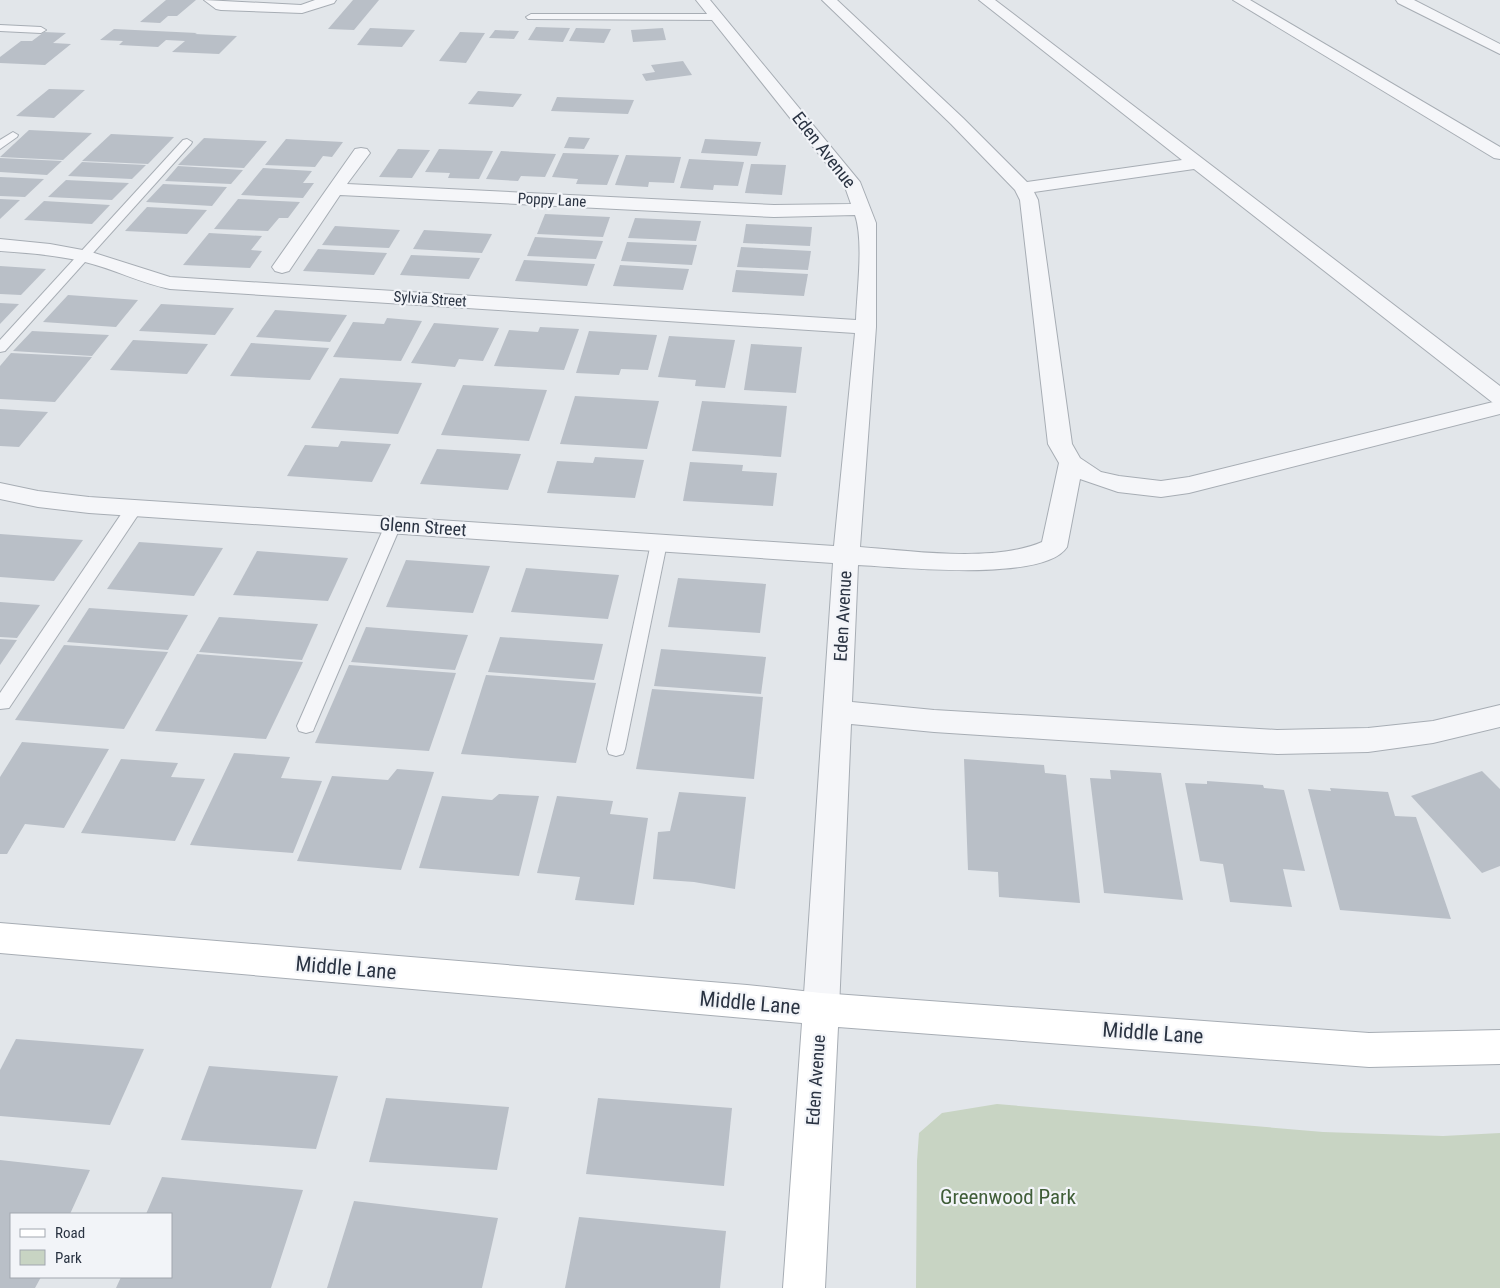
<svg xmlns="http://www.w3.org/2000/svg" width="1500" height="1288" viewBox="0 0 1500 1288" font-family="'Roboto Condensed',sans-serif">
  <rect width="100%" height="100%" fill="#e2e6ea"/>
  <path fill="#c8d4c3" d="M997,1104L1323,1132L1443,1136L1500,1133V1288H916L917,1161L919,1133L942,1113Z"/>
  <g fill="#b9bfc7">
    <path d="M166,0H196L177,16H168L160,23L140,22Z"/>
    <path d="M353,0H379L354,30L328,29Z"/>
    <path d="M536,27L570,28L563,42L528,40Z"/>
    <path d="M370,28L415,30L402,47L357,45Z"/>
    <path d="M576,28L611,29L604,43L569,41Z"/>
    <path d="M663,28L666,40L633,42L631,30Z"/>
    <path d="M114,29L197,33L195,34L237,36L219,54L172,52L185,41L166,40L158,47L119,45L123,41L100,40Z"/>
    <path d="M495,30L519,31L514,39L489,38Z"/>
    <path d="M44,32L66,33L53,43L71,44L45,65L0,63V57L21,41H32Z"/>
    <path d="M460,32L485,33L466,63L439,61Z"/>
    <path d="M683,61L692,75L646,81L642,74L655,72L651,65Z"/>
    <path d="M49,89L85,90L54,118L16,116Z"/>
    <path d="M478,91L522,94L513,107L468,104Z"/>
    <path d="M557,97L634,100L628,114L551,111Z"/>
    <path d="M29,130L92,133L63,160L0,157Z"/>
    <path d="M111,134L174,137L148,164L82,161Z"/>
    <path d="M569,137L590,138L584,149L564,148Z"/>
    <path d="M204,138L267,141L244,168L178,165Z"/>
    <path d="M286,139L343,142L332,157L323,156L315,167L265,165Z"/>
    <path d="M705,139L761,142L757,156L701,153Z"/>
    <path d="M398,149L430,150L412,178L379,177Z"/>
    <path d="M439,149L493,151L479,179L448,178L450,173L425,172Z"/>
    <path d="M501,151L556,154L545,177L521,176L518,181L486,179Z"/>
    <path d="M563,153L619,155L607,185L576,184L578,179L552,177Z"/>
    <path d="M626,155L681,157L674,183L649,182L648,187L615,185Z"/>
    <path d="M0,158L62,161L47,175L0,172Z"/>
    <path d="M689,159L744,162L738,186L714,185L713,190L680,188Z"/>
    <path d="M82,162L146,165L132,179L68,176Z"/>
    <path d="M751,164L786,165L782,195L745,193Z"/>
    <path d="M178,166L243,170L231,184L165,181Z"/>
    <path d="M263,168L312,171L303,183H314L303,198L241,195Z"/>
    <path d="M0,177L44,179L25,197L0,196Z"/>
    <path d="M66,180L129,183L112,200L48,197Z"/>
    <path d="M163,184L227,187L212,206L146,202Z"/>
    <path d="M0,199L20,200L0,219Z"/>
    <path d="M238,199L300,202L288,218H279L268,231L214,229Z"/>
    <path d="M44,201L110,205L92,224L24,220Z"/>
    <path d="M147,207L207,210L187,234L125,231Z"/>
    <path d="M545,214L610,217L603,237L537,234Z"/>
    <path d="M635,218L701,221L696,241L628,238Z"/>
    <path d="M746,224L812,227L810,246L743,243Z"/>
    <path d="M335,226L400,230L389,248L322,245Z"/>
    <path d="M424,230L492,234L482,253L413,249Z"/>
    <path d="M209,233L262,236L251,250L262,251L250,268L183,265Z"/>
    <path d="M535,237L603,241L596,259L527,256Z"/>
    <path d="M627,242L697,245L692,265L621,261Z"/>
    <path d="M741,247L811,251L808,270L737,267Z"/>
    <path d="M318,249L387,253L374,275L303,271Z"/>
    <path d="M411,255L480,258L469,279L400,275Z"/>
    <path d="M524,260L595,264L587,286L515,281Z"/>
    <path d="M620,265L689,269L683,290L613,286Z"/>
    <path d="M0,266L46,269L21,295L0,294Z"/>
    <path d="M736,270L808,274L804,296L732,292Z"/>
    <path d="M68,295L138,300L116,327L43,322Z"/>
    <path d="M0,303L19,304L0,324Z"/>
    <path d="M161,304L234,308L215,335L139,331Z"/>
    <path d="M275,310L347,315L330,342L256,337Z"/>
    <path d="M387,318L422,321L401,361L333,357L353,322L384,324Z"/>
    <path d="M434,323L499,328L483,361L459,359L455,367L411,363Z"/>
    <path d="M540,327L579,329L564,370L494,366L509,330L538,332Z"/>
    <path d="M32,331L109,335L92,356L13,351Z"/>
    <path d="M589,331L657,335L648,370L621,369L619,375L576,373Z"/>
    <path d="M669,336L735,340L725,388L695,386L696,380L658,377Z"/>
    <path d="M133,340L208,344L187,374L110,370Z"/>
    <path d="M251,343L329,348L310,380L230,376Z"/>
    <path d="M751,344L802,347L796,393L744,390Z"/>
    <path d="M11,353L92,357L55,402L0,399V366Z"/>
    <path d="M340,378L422,383L398,434L311,428Z"/>
    <path d="M463,385L547,390L529,441L441,435Z"/>
    <path d="M575,396L659,401L647,449L560,444Z"/>
    <path d="M702,401L787,406L781,457L692,451Z"/>
    <path d="M0,409L48,412L19,447L0,446Z"/>
    <path d="M341,441L391,444L372,482L287,476L305,445L338,447Z"/>
    <path d="M437,449L521,454L508,490L420,484Z"/>
    <path d="M595,457L644,460L635,498L547,493L557,461L593,463Z"/>
    <path d="M690,462L743,465L742,471L777,473L773,506L683,501Z"/>
    <path d="M0,534L83,540L54,581L0,577Z"/>
    <path d="M139,542L223,548L194,596L107,589Z"/>
    <path d="M257,551L348,558L328,601L233,595Z"/>
    <path d="M406,560L490,566L473,613L386,607Z"/>
    <path d="M526,568L619,575L608,619L511,612Z"/>
    <path d="M678,578L766,584L760,633L668,627Z"/>
    <path d="M0,602L40,605L17,638L0,637Z"/>
    <path d="M89,608L188,615L168,650L67,642Z"/>
    <path d="M219,617L318,624L302,660L199,652Z"/>
    <path d="M366,627L468,635L455,670L351,662Z"/>
    <path d="M500,637L603,644L594,680L488,672Z"/>
    <path d="M0,639L17,640L0,665Z"/>
    <path d="M64,645L168,652L124,729L15,720Z"/>
    <path d="M661,649L766,657L761,694L654,686Z"/>
    <path d="M197,654L303,662L266,739L155,731Z"/>
    <path d="M349,665L456,673L429,751L315,743Z"/>
    <path d="M486,675L596,683L576,763L461,754Z"/>
    <path d="M652,689L763,697L754,779L636,769Z"/>
    <path d="M22,742L109,749L64,828L25,824L7,854H0V777Z"/>
    <path d="M234,753L290,757L281,778L322,781L293,853L190,845Z"/>
    <path d="M121,759L178,763L171,777L205,779L175,841L81,833Z"/>
    <path d="M964,759L1044,765L1045,773L1066,775L1080,903L999,897L998,872L968,870Z"/>
    <path d="M397,769L434,772L401,870L297,861L332,776L388,780Z"/>
    <path d="M1110,770L1161,773L1183,900L1104,893L1090,778L1111,779Z"/>
    <path d="M1482,771L1500,789V866L1482,873L1411,796Z"/>
    <path d="M1207,781L1263,785L1264,788L1284,790L1305,871L1283,869L1292,907L1230,902L1223,864L1200,861L1185,783L1207,784Z"/>
    <path d="M1330,788L1388,792L1395,816L1416,817L1451,919L1340,910L1308,789L1331,791Z"/>
    <path d="M679,792L746,797L735,889L694,882L653,879L658,832L670,831Z"/>
    <path d="M499,794L539,796L519,876L419,868L442,796L492,800Z"/>
    <path d="M557,796L613,801L610,814L648,818L634,905L575,900L580,877L537,873Z"/>
    <path d="M16,1039L144,1049L110,1125L0,1116V1070Z"/>
    <path d="M209,1066L338,1076L316,1149L181,1140Z"/>
    <path d="M386,1098L509,1107L497,1170L369,1162Z"/>
    <path d="M598,1098L732,1108L724,1186L586,1174Z"/>
    <path d="M0,1160L90,1170L70,1214H11V1277H41L35,1288H0Z"/>
    <path d="M162,1177L303,1190L271,1288H116L121,1277H171V1214H146Z"/>
    <path d="M354,1201L498,1218L482,1288H327Z"/>
    <path d="M579,1217L726,1231L720,1288H565Z"/>
  </g>
  <g fill="none" stroke-linecap="round" stroke-linejoin="round">
    <defs>
      <g id="lane">
        <path d="M531,14H717L722,17L717,20L528,19L526,17Z"/>
        <path d="M0,25L41,27L46,30L41,33L0,31Z"/>
        <path d="M13,132L18,135L17,137L0,149V140Z"/>
        <path d="M187,139L192,142L191,144L5,351L0,352V340L183,140Z"/>
        <path d="M134,503L140,504L142,508L140,512L9,708L0,709V693L128,504Z"/>
        <path d="M393,520L399,521L401,525L315,726L313,731L306,733L299,731L297,726L385,525L387,521Z"/>
        <path d="M659,538L665,539L667,543L625,749L623,754L616,756L609,754L607,749L651,543L653,539Z"/>
      </g>
      <g id="street">
        <path d="M204,0L301,5L315,0H336L334,3L302,13L221,10L216,9Z"/>
        <path d="M696,0H710L860,182L876,223V327L860,547C913,551 993,563 1042,542L1059,463L1048,444L1020,200L1015,190L951,124L822,0H837L963,118L1027,182L1182,160L979,0H995L1500,386V414L1189,493L1161,497L1118,492L1080,479L1067,547C1044,583 898,567 858,565L852,702L934,710L1277,730L1368,728L1433,721L1500,705V727L1433,743L1368,752L1277,754L934,732L851,724L839,1009L833,1021L821,1025L809,1021L803,1009L833,563L89,513L38,507L0,499V483L38,491L89,497L834,546L855,333L170,289C140,283 114,269 85,262C57,255 28,253 0,251V239L50,244L88,251L170,277L856,320C857,291 864,241 855,215L774,217L340,195L289,271L282,273L275,271L272,267L355,149L361,148L367,149L370,153L347,184L774,205L851,204L845,187ZM1194,169L1492,402H1493L1189,477L1161,481L1119,476L1101,472L1080,458L1072,444L1038,200L1034,192Z"/>
        <path d="M1233,0H1250L1500,147V159L1494,158Z"/>
        <path d="M1396,0H1414L1500,44V54L1398,3Z"/>
      </g>
      <path id="secondary" d="M0,923L747,985L821,993L1369,1033L1500,1030V1064L1369,1067L838,1027L825,1288H783L802,1023L0,953Z"/>
    </defs>
    <use href="#lane" stroke="#a7adb4" stroke-width="2"/>
    <use href="#street" stroke="#a7adb4" stroke-width="2"/>
    <use href="#secondary" stroke="#a7adb4" stroke-width="2"/>
    <use href="#lane" fill="#f5f6f9" fill-rule="evenodd"/>
    <use href="#street" fill="#f5f6f9" fill-rule="evenodd"/>
    <use href="#secondary" fill="#fff" fill-rule="evenodd"/>
  </g>
  <g text-anchor="middle" stroke-width="4.5" stroke-linejoin="round" paint-order="stroke">
    <g font-size="15" fill="#2a3342" stroke="#f2f4f8">
      <text transform="translate(552 200) rotate(3)" y="5">Poppy Lane</text>
      <text transform="translate(430 299) rotate(4)" y="5">Sylvia Street</text>
    </g>
    <g font-size="18" fill="#2a3342" stroke="#f2f4f8">
      <text transform="translate(824 150) rotate(52)" y="6">Eden Avenue</text>
      <text transform="translate(423 527) rotate(4)" y="6">Glenn Street</text>
      <text transform="translate(843 616) rotate(-87)" y="6">Eden Avenue</text>
      <text transform="translate(816 1080) rotate(-86)" y="6">Eden Avenue</text>
    </g>
    <g font-size="21" fill="#2a3342" stroke="#f2f4f8">
      <text transform="translate(346 968) rotate(5)" y="7">Middle Lane</text>
      <text transform="translate(750 1003) rotate(5)" y="7">Middle Lane</text>
      <text transform="translate(1153 1033) rotate(4)" y="7">Middle Lane</text>
    </g>
    <g font-size="21" fill="#405e38" stroke="#f2f4f8">
      <text x="1008" y="1204">Greenwood Park</text>
    </g>
  </g>
  <rect x="10" y="1213" width="162" height="65" fill="#f2f4f8" stroke="#a2a7af"/>
  <rect x="20" y="1229" width="25" height="8" fill="#ffffff" stroke="#a2a7af"/>
  <text x="55" y="1238" font-size="15" fill="#2a3342">Road</text>
  <rect x="20" y="1250" width="25" height="15" fill="#c8d4c3" stroke="#a2a7af"/>
  <text x="55" y="1263" font-size="15" fill="#2a3342">Park</text>
</svg>
